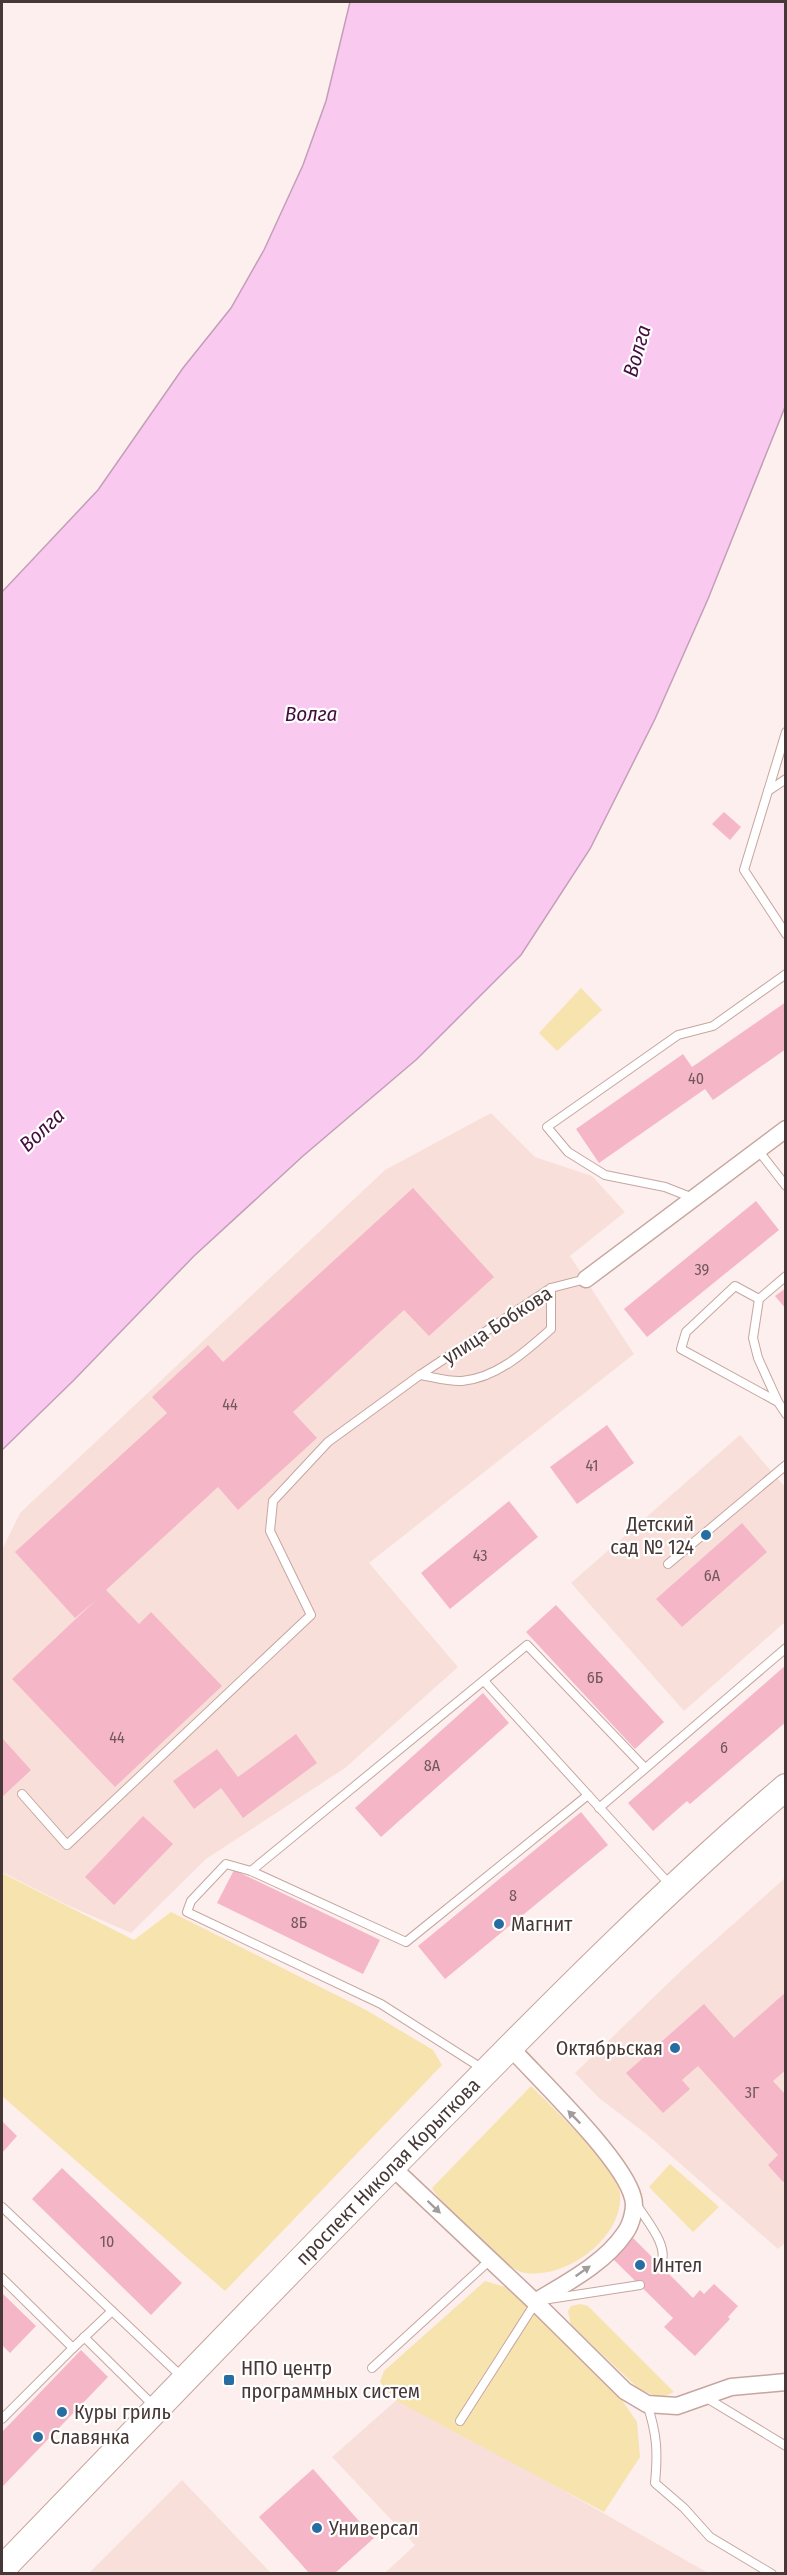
<svg xmlns="http://www.w3.org/2000/svg" width="787" height="2575" viewBox="0 0 787 2575" font-family="'Fira Sans Condensed',sans-serif">
  <rect width="100%" height="100%" fill="#fdefed"/>
  <g fill="#f9dfda">
    <path d="M491,1113L535,1157L592,1176L625,1212L570,1256L634,1354L369,1563L458,1667L345,1768L206,1859L131,1933L67,1905L2,1872V1550L20,1513L385,1170Z"/>
    <path d="M740,1435L785,1487V1622L684,1711L571,1583Z"/>
    <path d="M785,1878V2243L778,2249L645,2133L599,2098L575,2073L685,1967Z"/>
    <path d="M400,2397L708,2573H385L415,2545L332,2457Z"/>
    <path d="M182,2480L271,2573H89Z"/>
  </g>
  <g fill="#f7e3ad">
    <path d="M581,988L602,1010L557,1051L539,1033Z"/>
    <path d="M2,1873L134,1940L171,1912L366,2010L433,2050L442,2065L225,2291L2,2096Z"/>
    <path d="M531,2086C552,2106 572,2127 592,2148C599,2157 610,2167 615,2177C640,2226 568,2284 521,2272C505,2268 440,2204 432,2188Z"/>
    <path d="M670,2164L719,2207L693,2232L649,2187Z"/>
    <path d="M485,2281L505,2287L543,2319L622,2400L637,2422L640,2457L604,2512L395,2400L380,2382L384,2371Z"/>
    <path d="M580,2304L588,2306L674,2392L661,2398L639,2389L571,2325L568,2311L571,2306Z"/>
  </g>
  <path fill="#f9c9f0" stroke="#c39eb8" stroke-width="1.5" d="M350,2H785V407L708,599L655,719L590,849L521,955L417,1059L303,1156L194,1256L73,1381L2,1450V592L98,490L183,368L231,308L264,250L303,165L326,101Z"/>
  <g fill="#f5b7c7">
    <path d="M724,812L741,827L730,840L712,824Z"/>
    <path d="M786,1002V1049L713,1100L705,1089L599,1163L576,1129L683,1054L692,1067Z"/>
    <path d="M413,1188L494,1277L429,1336L404,1310L293,1412L317,1438L238,1510L218,1487L106,1590L139,1624L151,1612L222,1686L115,1787L12,1679L97,1599L75,1618L15,1552L167,1413L152,1397L208,1345L223,1362Z"/>
    <path d="M756,1201L779,1230L647,1337L624,1309Z"/>
    <path d="M786,1288V1309L775,1296Z"/>
    <path d="M607,1425L634,1463L577,1504L550,1467Z"/>
    <path d="M509,1501L538,1537L450,1609L421,1573Z"/>
    <path d="M742,1523L767,1552L682,1627L656,1599Z"/>
    <path d="M556,1605L664,1722L635,1749L526,1632Z"/>
    <path d="M786,1665V1722L690,1804L687,1801L653,1831L628,1803Z"/>
    <path d="M483,1693L509,1723L381,1837L355,1808Z"/>
    <path d="M296,1734L317,1763L243,1818L221,1788L194,1809L173,1781L217,1749L238,1777Z"/>
    <path d="M2,1738L31,1770L2,1797Z"/>
    <path d="M581,1812L608,1845L445,1979L418,1946Z"/>
    <path d="M143,1816L173,1844L114,1905L85,1877Z"/>
    <path d="M234,1870L380,1940L363,1974L217,1903Z"/>
    <path d="M786,1992V2070L773,2081L786,2095V2180L783,2182L768,2165L778,2155L698,2066L682,2080L690,2089L663,2113L626,2073L704,2004L734,2038Z"/>
    <path d="M2,2121L17,2136L2,2153Z"/>
    <path d="M62,2168L182,2283L151,2315L32,2199Z"/>
    <path d="M633,2238L693,2298L700,2290L704,2294L714,2284L738,2306L728,2317L730,2319L695,2356L664,2327L673,2318L613,2259Z"/>
    <path d="M2,2293L36,2326L10,2353L2,2345Z"/>
    <path d="M81,2350L108,2377L2,2487V2432Z"/>
    <path d="M313,2469L374,2538L334,2574H310L259,2517Z"/>
  </g>
  <g fill="none" stroke-linecap="round" stroke-linejoin="round">
    <defs>
      <g id="service">
        <path d="M786,732L744,870L786,934"/>
        <path d="M768,791L786,779"/>
        <path d="M758,1150L786,1186"/>
        <path d="M693,1198L665,1187L605,1175L568,1152L547,1127L678,1035L713,1026L786,974"/>
        <path d="M786,1276L759,1299L753,1338L758,1358L778,1402L786,1414"/>
        <path d="M759,1299L735,1286L686,1332L681,1349L778,1402"/>
        <path d="M420,1375C433,1377 449,1382 462,1381C497,1378 526,1351 551,1329V1288"/>
        <path d="M668,1564L786,1465"/>
        <path d="M484,1681L588,1795"/>
        <path d="M22,1794L67,1845L311,1615L270,1531L273,1501L328,1442L420,1375L551,1288L586,1279"/>
        <path d="M599,1808L786,1648"/>
        <path d="M251,1871L527,1645L645,1768"/>
        <path d="M483,2069L381,2004L187,1912L191,1901L226,1864L251,1871L406,1942L588,1795L672,1887"/>
        <path d="M637,2205C646,2220 671,2248 660,2265"/>
        <path d="M2,2207L182,2377"/>
        <path d="M2,2278L73,2348L112,2311"/>
        <path d="M549,2299L640,2285"/>
        <path d="M84,2337L154,2406"/>
        <path d="M372,2368L489,2261"/>
        <path d="M705,2397L786,2446"/>
        <path d="M647,2404C657,2434 658,2452 655,2483L684,2508L710,2537L772,2574"/>
        <path d="M2,2419L73,2348"/>
        <path d="M460,2421L536,2302"/>
      </g>
      <g id="minor">
        <path d="M586,1279L786,1129"/>
        <path d="M392,2167L535,2302C566,2283 604,2264 625,2233C631,2225 636,2208 633,2198C624,2160 539,2079 510,2047"/>
        <path d="M535,2302L625,2391L647,2404L677,2406L731,2387L786,2382"/>
      </g>
      <g id="primary">
        <path id="s1" d="M2,2569C151,2415 300,2259 452,2106C560,1996 668,1887 786,1787"/>
      </g>
    </defs>
    <use href="#service" stroke="#c6a69f" stroke-width="10"/>
    <use href="#minor" stroke="#c6a69f" stroke-width="19"/>
    <use href="#primary" stroke="#c6a69f" stroke-width="28"/>
    <use href="#service" stroke="#fff" stroke-width="8"/>
    <use href="#minor" stroke="#fff" stroke-width="16"/>
    <use href="#primary" stroke="#fff" stroke-width="26"/>
  </g>
  <defs><path id="oneway-solid" d="M-6-.8H1V-3.2L6.5 0L1 3.2V.8H-6Z" transform="scale(1.5)"/></defs>
  <g fill="#a29c9a">
    <use href="#oneway-solid" transform="translate(574 2117) rotate(-134)"/>
    <use href="#oneway-solid" transform="translate(434 2207) rotate(44)"/>
    <use href="#oneway-solid" transform="translate(583 2271) rotate(-35)"/>
  </g>
  <g fill="#266da1" stroke="#fff" stroke-width="2">
    <circle cx="706" cy="1535" r="6"/>
    <circle cx="499" cy="1924" r="6"/>
    <circle cx="675" cy="2048" r="6"/>
    <circle cx="640" cy="2265" r="6"/>
    <rect x="223" y="2374" width="12" height="12" rx="3"/>
    <circle cx="62" cy="2412" r="6"/>
    <circle cx="38" cy="2437" r="6"/>
    <circle cx="317" cy="2528" r="6"/>
  </g>
  <g text-anchor="middle" stroke-width="4.5" stroke-linejoin="round" paint-order="stroke">
    <g font-size="16" fill="#72585a">
      <text x="696" y="1084">40</text>
      <text x="702" y="1275">39</text>
      <text x="230" y="1410">44</text>
      <text x="592" y="1471">41</text>
      <text x="480" y="1561">43</text>
      <text x="712" y="1581">6А</text>
      <text x="595" y="1683">6Б</text>
      <text x="117" y="1743">44</text>
      <text x="724" y="1753">6</text>
      <text x="432" y="1771">8А</text>
      <text x="513" y="1901">8</text>
      <text x="299" y="1928">8Б</text>
      <text x="752" y="2098">3Г</text>
      <text x="107" y="2247">10</text>
    </g>
    <g font-size="20" fill="#463836" stroke="#fff">
      <text transform="translate(497 1325) rotate(-33)" y="7">улица Бобкова</text>
      <text dy="7" stroke="none"><textPath href="#s1" startOffset="554">проспект Николая Корыткова</textPath></text>
    </g>
    <g font-size="20" fill="#463836" stroke="#fff" text-anchor="start">
      <text x="694" y="1531" text-anchor="end">Детский<tspan x="694" dy="23">сад № 124</tspan></text>
      <text x="511" y="1931">Магнит</text>
      <text x="663" y="2055" text-anchor="end">Октябрьская</text>
      <text x="652" y="2272">Интел</text>
      <text x="241" y="2375">НПО центр<tspan x="241" dy="23">программных систем</tspan></text>
      <text x="74" y="2419">Куры гриль</text>
      <text x="50" y="2444">Славянка</text>
      <text x="329" y="2535">Универсал</text>
    </g>
    <g font-size="21" font-style="italic" fill="#450e3f" stroke="#fff">
      <text transform="translate(637 351) rotate(-74)" y="7">Волга</text>
      <text x="311" y="721">Волга</text>
      <text transform="translate(42 1130) rotate(-43)" y="7">Волга</text>
    </g>
  </g>
  <rect width="787" height="2575" fill="none" stroke="#463836" stroke-width="6"/>
</svg>
